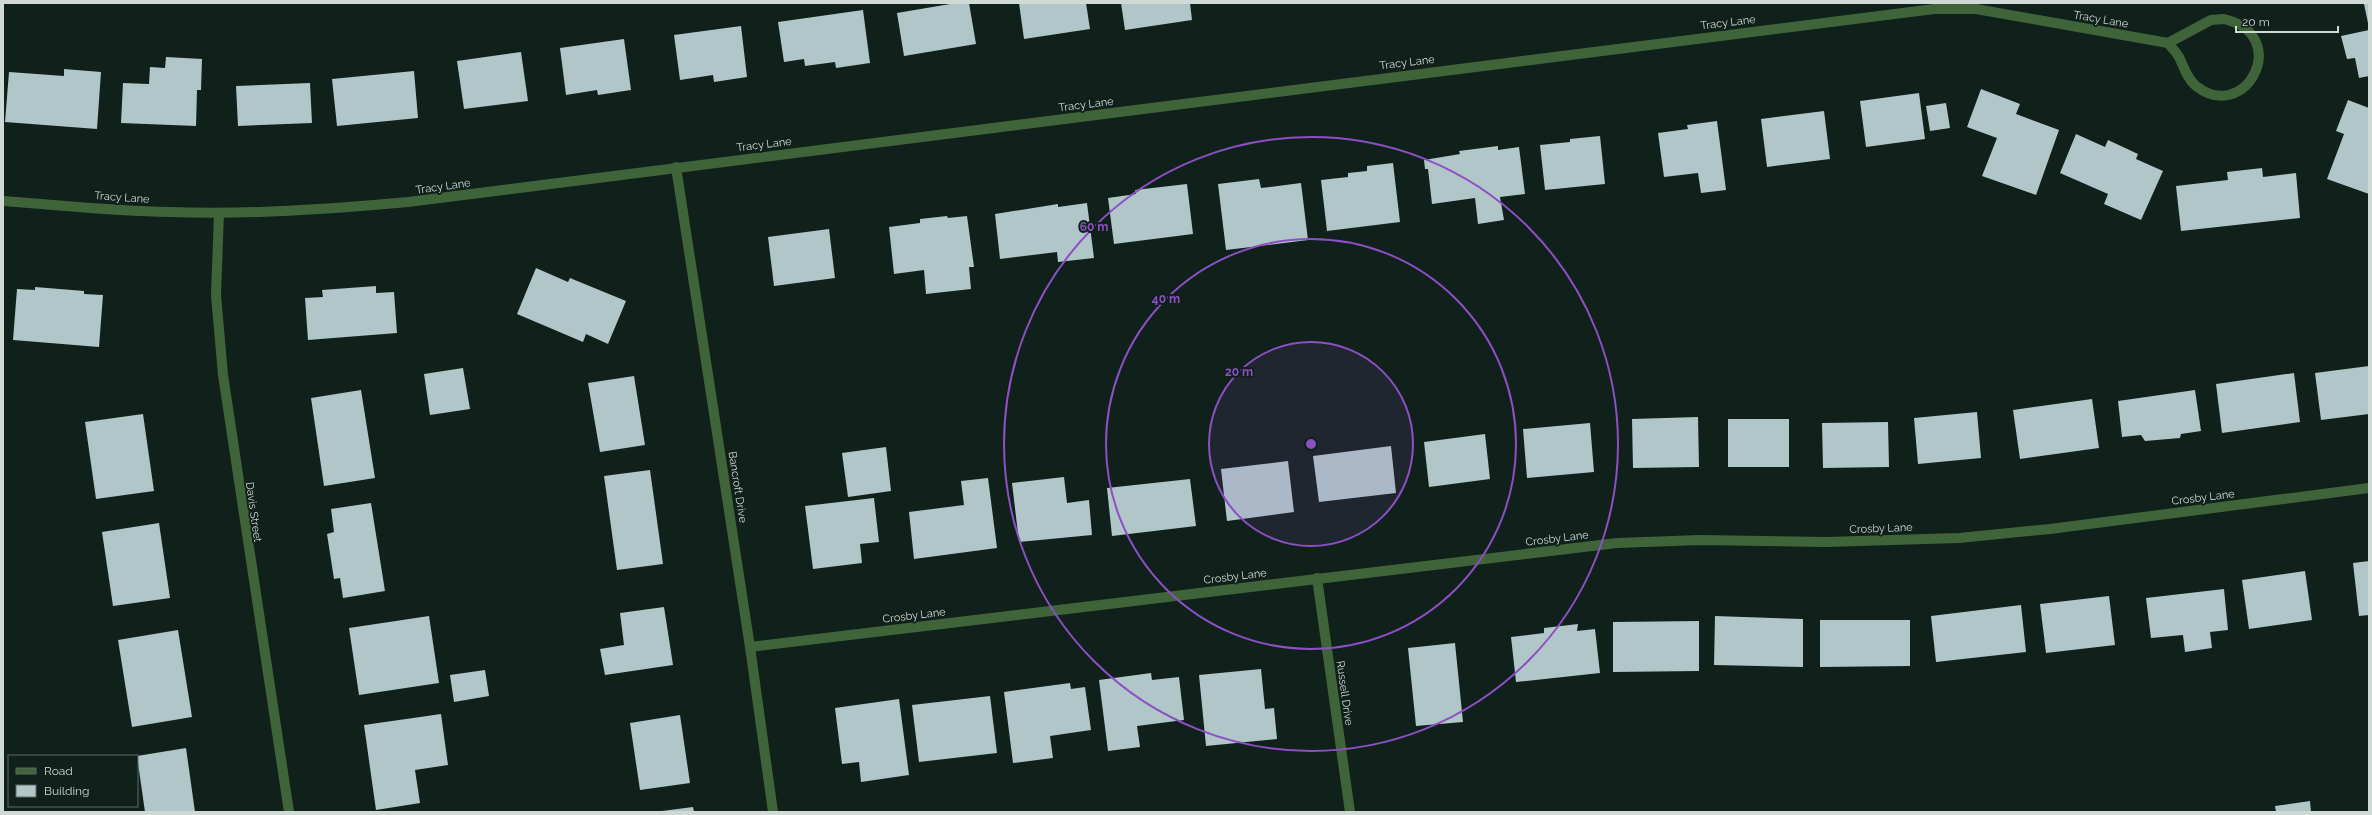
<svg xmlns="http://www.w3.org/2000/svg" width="2372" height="815" viewBox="0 0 2372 815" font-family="Raleway,sans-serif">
  <rect width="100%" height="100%" fill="#10201b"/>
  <g fill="#b0c6c8">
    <path d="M956,3H969L976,44L904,56L897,13Z"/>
    <path d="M1019,3H1086L1090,29L1024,39Z"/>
    <path d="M1121,3H1190L1192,20L1125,30Z"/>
    <path d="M2369,3V23H2368L2364,4Z"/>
    <path d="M863,10L870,63L836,68L835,62L805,66L804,59L784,62L778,22Z"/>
    <path d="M741,26L747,77L714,82L713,75L680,80L674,35Z"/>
    <path d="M2369,30V76L2359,78L2355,58L2347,59L2341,36Z"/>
    <path d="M624,39L631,90L598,95L597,90L566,95L560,48Z"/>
    <path d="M521,52L528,101L464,109L457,61Z"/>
    <path d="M166,57L202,59L201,90H197L196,126L121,123L123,83L149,84L150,67L165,68Z"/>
    <path d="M64,69L101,72L97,129L5,122L9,72L64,76Z"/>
    <path d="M414,71L418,118L337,126L332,79Z"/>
    <path d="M310,83L312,123L238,126L236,86Z"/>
    <path d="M1981,89L2020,104L2016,114L2059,130L2036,195L1982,176L1997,138L1967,127Z"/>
    <path d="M1919,93L1925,139L1866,147L1860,101Z"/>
    <path d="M2348,100L2369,108V194L2327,179L2344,134L2336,131Z"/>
    <path d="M1946,103L1950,128L1930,131L1926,106Z"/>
    <path d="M1824,111L1830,159L1767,167L1761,119Z"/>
    <path d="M1717,121L1726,190L1701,193L1698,173L1664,177L1658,133L1688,129L1687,125Z"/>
    <path d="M2076,134L2105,147L2108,140L2138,154L2136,159L2163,171L2141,220L2104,204L2108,194L2060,173Z"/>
    <path d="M1600,136L1605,184L1545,190L1540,145L1570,142V139Z"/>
    <path d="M1498,146V150L1519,147L1525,194L1500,197L1504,220L1478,224L1475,198L1432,204L1428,169H1425L1424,160L1460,154L1459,151Z"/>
    <path d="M1393,163L1400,222L1327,231L1321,180L1348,177V173L1367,171V166Z"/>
    <path d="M2262,168L2263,177L2296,173L2300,218L2181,231L2176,186L2228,180L2227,172Z"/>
    <path d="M1259,179L1261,188L1301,183L1308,240L1226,250L1218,184Z"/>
    <path d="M1187,184L1193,234L1114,244L1108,198L1136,194L1135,190Z"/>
    <path d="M1087,203L1094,258L1058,262L1057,252L1000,259L995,214L1058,204V207Z"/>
    <path d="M947,216L948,218L967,216L974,267H969L971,289L926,294L924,270L894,274L889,227L920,223V219Z"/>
    <path d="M829,229L835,278L774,286L768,237Z"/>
    <path d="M536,268L568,282L570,278L626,301L608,344L586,334L583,342L517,314Z"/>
    <path d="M376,286V293L394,292L397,333L308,340L305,298L323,297L322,290Z"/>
    <path d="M35,287L84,291V294L103,295L99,347L13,340L17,289L35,290Z"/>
    <path d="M2369,366V414L2321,420L2315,373Z"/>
    <path d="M463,368L470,409L430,415L424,374Z"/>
    <path d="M2294,373L2300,422L2222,433L2216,384Z"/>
    <path d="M634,376L645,445L600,452L588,383Z"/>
    <path d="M361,390L375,478L324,486L311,398Z"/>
    <path d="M2195,390L2201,431L2181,434L2180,438L2145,441L2141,435L2122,437L2118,401Z"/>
    <path d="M2092,399L2099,448L2020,459L2013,410Z"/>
    <path d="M1977,412L1981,458L1918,464L1914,418Z"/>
    <path d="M143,414L154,491L96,499L85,422Z"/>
    <path d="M1698,417L1699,467L1633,468L1632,419Z"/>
    <rect x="1728" y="419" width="61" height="48"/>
    <path d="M1888,422L1889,467L1823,468L1822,423Z"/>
    <path d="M1590,423L1594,472L1527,478L1523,429Z"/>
    <path d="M1485,434L1490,479L1429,487L1424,442Z"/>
    <path d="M1391,446L1396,493L1319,502L1313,456Z"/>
    <path d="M886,447L891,491L848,497L842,453Z"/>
    <path d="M1288,461L1294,512L1227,521L1221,469Z"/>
    <path d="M650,470L663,564L617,570L604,476Z"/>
    <path d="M1064,477L1067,503L1089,500L1092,535L1019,542L1012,483Z"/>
    <path d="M988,478L997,548L914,559L909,512L964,505L961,481Z"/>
    <path d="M1190,479L1196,526L1112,536L1107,488Z"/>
    <path d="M874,498L879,542L860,544L862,563L813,569L805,506Z"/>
    <path d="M371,503L385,591L343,598L340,578L334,579L327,534L334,532L331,509Z"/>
    <path d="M159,523L170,598L113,606L102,532Z"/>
    <path d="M2369,561V615L2359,616L2353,563Z"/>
    <path d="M2305,571L2312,620L2249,629L2242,580Z"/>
    <path d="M2224,589L2228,630L2210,632L2212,648L2185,652L2183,635L2151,638L2146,598Z"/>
    <path d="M2109,596L2115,645L2046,653L2040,604Z"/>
    <path d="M2021,605L2026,652L1936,662L1931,616Z"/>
    <path d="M664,607L673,665L605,675L600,649L624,645L620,613Z"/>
    <path d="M429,616L439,683L359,695L349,628Z"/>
    <path d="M1715,616L1803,619V667L1714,665Z"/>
    <path d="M1820,620H1910V666L1820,667Z"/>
    <path d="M1699,621V671L1613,672V622Z"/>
    <path d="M1578,624L1577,631L1595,629L1600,673L1516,682L1511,637L1544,633V628Z"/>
    <path d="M178,630L192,717L132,727L118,640Z"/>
    <path d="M1455,643L1463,722L1416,726L1408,648Z"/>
    <path d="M1261,669L1265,709L1274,708L1277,739L1206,746L1199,675Z"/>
    <path d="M485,670L489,696L454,702L450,675Z"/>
    <path d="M1151,673L1152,680L1179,677L1184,720L1137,726L1140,747L1108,751L1099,680Z"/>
    <path d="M1070,683L1071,689L1085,687L1091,730L1050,736L1053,758L1013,763L1004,692Z"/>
    <path d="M990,696L997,753L919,762L912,705Z"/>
    <path d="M899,699L909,775L861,782L859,762L842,764L835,708Z"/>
    <path d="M441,714L448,765L415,770L420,803L376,810L364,725Z"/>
    <path d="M680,715L690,783L640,790L630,723Z"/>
    <path d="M186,748L195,812H145L137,756Z"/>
    <path d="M2310,801L2311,812H2276L2275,806Z"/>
    <path d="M693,807L694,812H662V811Z"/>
  </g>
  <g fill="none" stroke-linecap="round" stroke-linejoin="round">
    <g stroke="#406439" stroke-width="10">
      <path d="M2224,19C2293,35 2246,125 2196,86C2187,79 2184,67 2179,57C2176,52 2172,48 2168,43L2211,20Z"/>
      <path d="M676,167L750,647L773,812"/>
      <path d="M3,201C58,205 114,211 169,212C249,215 329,209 408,202L1934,9H1976L2168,43"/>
      <path d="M219,213L216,295L223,375L289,812"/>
      <path d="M1317,578L1350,812"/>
      <path d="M750,647L1617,543L1700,540L1826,542L1959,538L2050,529L2369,488"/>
    </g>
  </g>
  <circle cx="1311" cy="444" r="102" fill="#8c4fc4" fill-opacity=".12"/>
  <g fill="none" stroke="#8c4fc4" stroke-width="2">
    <circle cx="1311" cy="444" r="102"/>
    <circle cx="1311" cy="444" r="205"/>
    <circle cx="1311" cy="444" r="307"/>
  </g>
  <g text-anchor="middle" stroke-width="4" stroke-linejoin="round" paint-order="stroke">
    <g font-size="11" fill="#cfd9d6" stroke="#10201b">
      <text transform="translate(2101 19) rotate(10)" y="4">Tracy Lane</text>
      <text transform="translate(1728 22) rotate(-7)" y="4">Tracy Lane</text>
      <text transform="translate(1407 62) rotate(-7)" y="4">Tracy Lane</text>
      <text transform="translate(1086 104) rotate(-7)" y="4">Tracy Lane</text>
      <text transform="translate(764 144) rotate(-7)" y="4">Tracy Lane</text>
      <text transform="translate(443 186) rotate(-8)" y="4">Tracy Lane</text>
      <text transform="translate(122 197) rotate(4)" y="4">Tracy Lane</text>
      <text transform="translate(738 487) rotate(81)" y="4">Bancroft Drive</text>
      <text transform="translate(2203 497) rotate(-7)" y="4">Crosby Lane</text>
      <text transform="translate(254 512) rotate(82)" y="4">Davis Street</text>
      <text transform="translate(1881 528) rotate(-2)" y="4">Crosby Lane</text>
      <text transform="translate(1557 538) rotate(-7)" y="4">Crosby Lane</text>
      <text transform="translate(1235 576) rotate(-7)" y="4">Crosby Lane</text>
      <text transform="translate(914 615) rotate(-7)" y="4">Crosby Lane</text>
      <text transform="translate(1345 693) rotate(82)" y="4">Russell Drive</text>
    </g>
  </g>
  <circle cx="1311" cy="444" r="6" fill="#8c4fc4" stroke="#10201b" stroke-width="2"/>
  <g font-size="12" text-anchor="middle" font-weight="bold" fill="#8c4fc4" stroke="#10201b" stroke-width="4" stroke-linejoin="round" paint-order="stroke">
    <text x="1094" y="231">60 m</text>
    <text x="1166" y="303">40 m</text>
    <text x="1239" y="376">20 m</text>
  </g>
  <rect width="2372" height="815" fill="none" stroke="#cfd9d6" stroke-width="8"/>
  <rect x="8" y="755" width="130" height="52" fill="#10201b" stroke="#5c6a66"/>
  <rect x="16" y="768" width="20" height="6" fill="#406439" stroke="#5c6a66"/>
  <text x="44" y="775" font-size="12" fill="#cfd9d6">Road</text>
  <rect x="16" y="785" width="20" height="12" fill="#b0c6c8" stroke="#5c6a66"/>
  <text x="44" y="795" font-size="12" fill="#cfd9d6">Building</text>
  <path d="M2236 26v6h102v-6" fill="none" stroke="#cfd9d6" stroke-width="2"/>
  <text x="2242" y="26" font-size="12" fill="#cfd9d6" stroke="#10201b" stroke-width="3" paint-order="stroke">20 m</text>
</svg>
